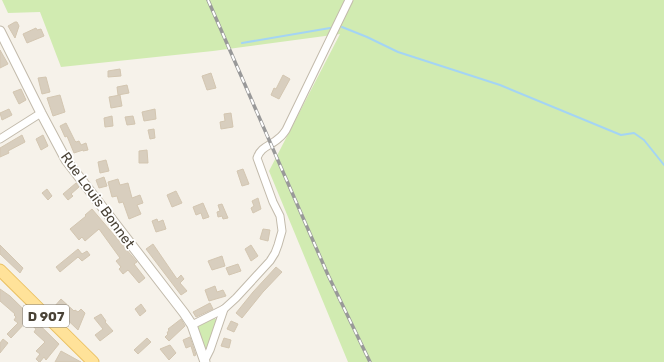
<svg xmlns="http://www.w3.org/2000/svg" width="664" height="362" viewBox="0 0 664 362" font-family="Rubik,sans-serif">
  <rect width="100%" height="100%" fill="#f6f2ea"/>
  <g fill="#d1ebb1">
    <path d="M2,0H664V362H348L269,171L340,34L213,51L61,67L40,12L8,13Z"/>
    <path d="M214,318L217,320L209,346L205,349L197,327Z"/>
  </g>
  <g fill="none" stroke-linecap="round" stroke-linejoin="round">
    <g stroke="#a4d4f4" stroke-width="2">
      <path d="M342,27L367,37L398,52L500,85L621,135L634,133L644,140L664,165"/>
      <path d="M242,43L330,28"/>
    </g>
  </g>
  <g fill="#d8cebe" stroke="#d3c6b1">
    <path d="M15,22H17L19,26L15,38L8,26Z"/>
    <path d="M36,28L37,30L41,29L44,36L27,43L23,34Z"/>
    <path d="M0,50L8,64L0,68Z"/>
    <path d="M120,69L121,76L108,77V71Z"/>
    <path d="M211,73L216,88L207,90L202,76Z"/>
    <path d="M283,75L290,79L279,99L271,95L274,88L276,89Z"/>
    <path d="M46,77L50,92L42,94L38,78Z"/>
    <path d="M127,85L129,93L118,95L117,87Z"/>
    <path d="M21,89L26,100L19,104L13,92Z"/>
    <path d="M60,95L65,112L53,116L47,98Z"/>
    <path d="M120,95L122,106L111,108L109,97Z"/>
    <path d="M9,109L12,115L2,120L0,113Z"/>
    <path d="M155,109L156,119L144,121L142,112Z"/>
    <path d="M231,113L233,127L221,129L220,122L225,121L224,114Z"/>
    <path d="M112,116L113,126L105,127L104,118Z"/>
    <path d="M133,116L135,124L127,125L125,117Z"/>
    <path d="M66,123L75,141L76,142L79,141L81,145L86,143L88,150L83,151V150L74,153L67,136L65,137L60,126Z"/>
    <path d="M154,129L155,138L150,139L148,130Z"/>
    <path d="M22,135L25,142L8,151L9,153L0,157V148Z"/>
    <path d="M43,135L48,146L41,150L36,139Z"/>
    <path d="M147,150L148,163H139V151Z"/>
    <path d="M106,160L109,171L100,173L98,162Z"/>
    <path d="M243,169L249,184L242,186L237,171Z"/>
    <path d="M104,177L107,186L99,188L96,180Z"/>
    <path d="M118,179L120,185L128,183L132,198L140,195L143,203L137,205L141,214L129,219L123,202L119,203L117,196L112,197L108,182Z"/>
    <path d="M76,183L79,187L71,194L73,196L68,200L63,194Z"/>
    <path d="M47,189L52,196L48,200L42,193Z"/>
    <path d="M176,191L182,203L172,207L167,195Z"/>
    <path d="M258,198L261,209L253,213L251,208L254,206L252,201Z"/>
    <path d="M203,203L209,217L203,219L201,213L196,215L193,207Z"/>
    <path d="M222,204L228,218L223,219L222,216L218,217L217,212L220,211L218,205Z"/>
    <path d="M92,209L137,262L134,264L145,278L139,283L128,270L123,274L119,269L121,267L116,261L120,258L99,229L85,241L82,237L79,240L70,229L86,216L85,215Z"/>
    <path d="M157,219L158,222L163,220L166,229L156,232L152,221Z"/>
    <path d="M263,229L270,230L268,241L260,239Z"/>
    <path d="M153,244L177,279L181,275L184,279L180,283L187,291L181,295L146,249Z"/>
    <path d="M0,245L23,268L20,273L0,254Z"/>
    <path d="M251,245L258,256L251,261L245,249Z"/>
    <path d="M78,249L82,254L87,251L90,255L82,261L78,257L60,272L56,267Z"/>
    <path d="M222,256L225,266L212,270L208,261Z"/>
    <path d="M238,264L241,271L229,275L226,268Z"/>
    <path d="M276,267L282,272L263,292L242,318L236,313L253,292Z"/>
    <path d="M215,286L217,292L223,290L226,296L209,301L205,290Z"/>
    <path d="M0,289L10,296L59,344L46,360L44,357L40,362H39L36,359L40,354L36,351L45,342L34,332L36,329L27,321L11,338L7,334L18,323L14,320L16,317L14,315L15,314L0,301Z"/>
    <path d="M61,299L74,311L75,310L78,312L81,309L85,313L78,330L54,307Z"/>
    <path d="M210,303L213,309L196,317L193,312Z"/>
    <path d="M141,304L146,311L140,316L135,309Z"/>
    <path d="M101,314L106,321L105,322L113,331L100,341L95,335L103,329L94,318Z"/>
    <path d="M181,319L185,326L169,341L165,337L168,334L167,333L169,330L168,329Z"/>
    <path d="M231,321L238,324L234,332L227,329Z"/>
    <path d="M190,337L196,355L194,356L191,346L186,348L183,340Z"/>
    <path d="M147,338L151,342L138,354L134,350Z"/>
    <path d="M224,338L231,340L229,348L221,346Z"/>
    <path d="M3,339L8,343L0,353V343Z"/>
    <path d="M170,345L176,353L169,360L160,349Z"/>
    <path d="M61,351L81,362H55Z"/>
  </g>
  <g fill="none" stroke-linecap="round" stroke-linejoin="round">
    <defs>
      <g id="minor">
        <path d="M0,139L41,113"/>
        <path d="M192,325L224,309L236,298L270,261L275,253L278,245L282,231L280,216L273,202L257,158C261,146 271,146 279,138C282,136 284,133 286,130L349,0"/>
        <path d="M205,360L210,350L224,309"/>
      </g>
      <path id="tertiary" d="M0,31L41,113L66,160L184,313L192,325L205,362"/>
      <path id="primary" d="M0,270L93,362"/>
    </defs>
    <use href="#minor" stroke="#c2baab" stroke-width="9"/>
    <use href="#tertiary" stroke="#c2baab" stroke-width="11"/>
    <use href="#primary" stroke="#eac163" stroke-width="13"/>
    <use href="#minor" stroke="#fff" stroke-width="7"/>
    <use href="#tertiary" stroke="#fff" stroke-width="9"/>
    <use href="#primary" stroke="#ffe299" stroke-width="11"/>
    <defs>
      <path id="rail" d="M208,0L328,275L370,362"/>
    </defs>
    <use href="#rail" stroke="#999" stroke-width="3.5"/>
    <use href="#rail" stroke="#fff" stroke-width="2" stroke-dasharray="6" stroke-linecap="butt"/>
  </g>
  <g text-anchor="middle" stroke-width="3.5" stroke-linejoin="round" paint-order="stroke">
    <rect fill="#fff" stroke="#807b73" stroke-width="1" x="23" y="305" width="46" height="22" rx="3"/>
    <g font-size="13" font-weight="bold" fill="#4a4337">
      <text x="46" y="321">D 907</text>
    </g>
    <g font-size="14" fill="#4a4337" stroke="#fff">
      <text transform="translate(98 200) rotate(54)" y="5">Rue Louis Bonnet</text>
    </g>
  </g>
</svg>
